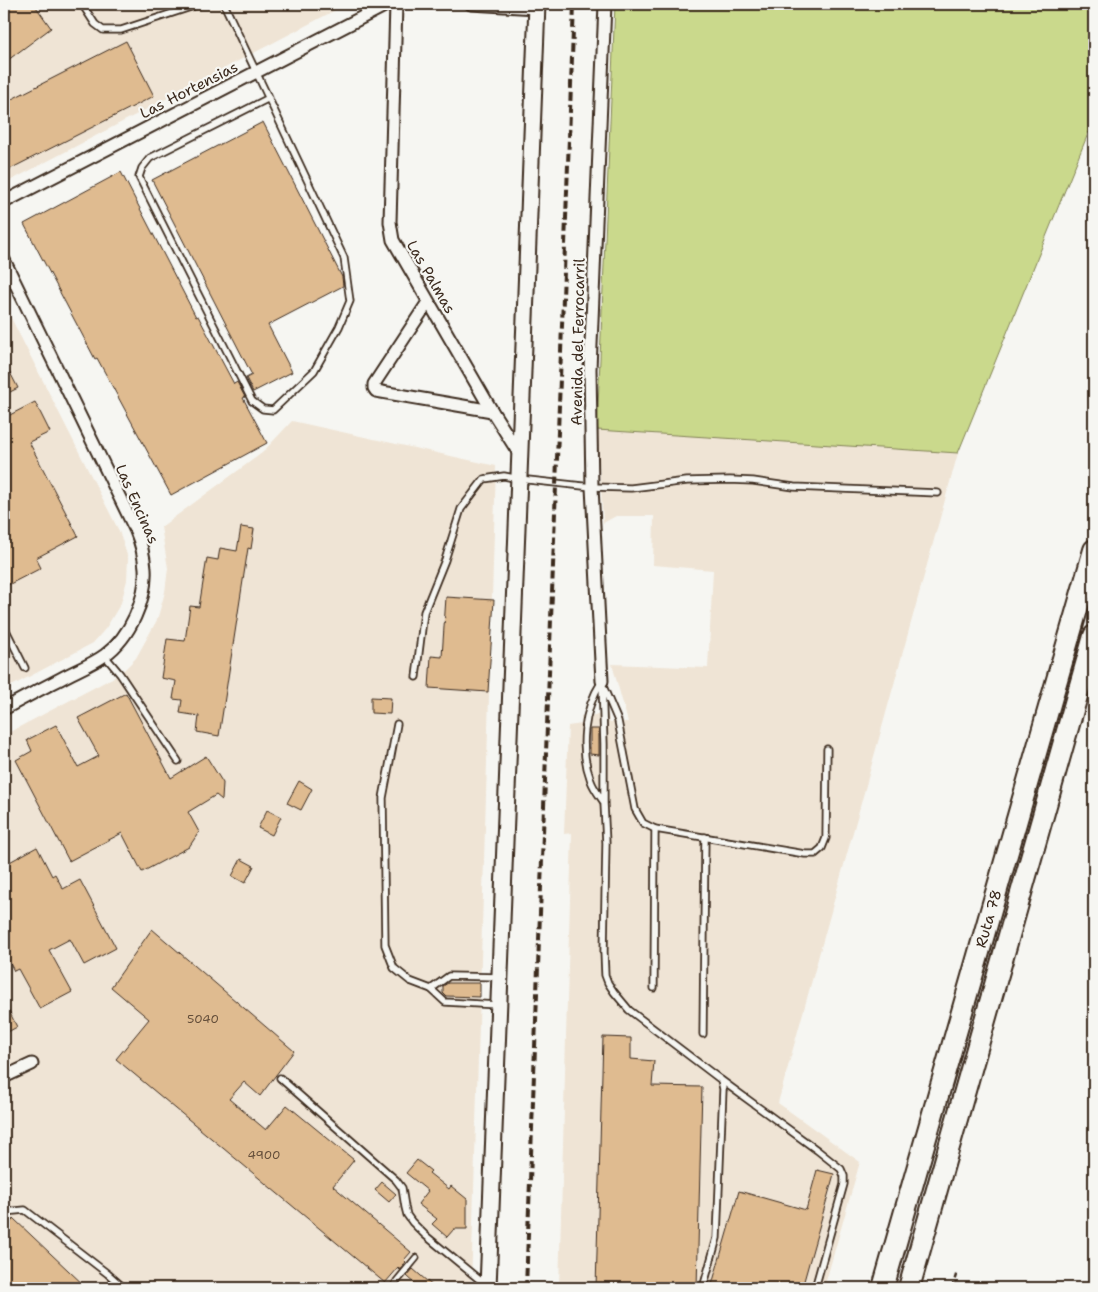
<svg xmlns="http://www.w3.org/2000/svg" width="1098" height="1292" viewBox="0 0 1098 1292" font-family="'Shantell Sans',sans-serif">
  <rect width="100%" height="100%" fill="#f6f6f2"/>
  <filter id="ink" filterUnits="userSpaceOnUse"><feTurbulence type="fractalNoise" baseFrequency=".02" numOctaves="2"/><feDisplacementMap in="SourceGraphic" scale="10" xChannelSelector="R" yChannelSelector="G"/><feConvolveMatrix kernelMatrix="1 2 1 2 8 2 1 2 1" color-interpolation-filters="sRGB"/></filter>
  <g filter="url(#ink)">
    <g fill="#efe4d5">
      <path d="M4,4H347L4,184Z"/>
      <path d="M4,304L119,531L128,558L127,580L121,603L106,628L93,643L4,690Z"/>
      <path d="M292,421L496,466L471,1288H4V735L120,674L136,658L157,620L165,592L168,568L161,527L262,453Z"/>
      <path d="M597,430L958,453L778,1103L860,1162L824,1288H559L567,1001L572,833L564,834L568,726L582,724L581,716L608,714L609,722H628L612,664L708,668L713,570L653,565L654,516H616L603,523Z"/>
    </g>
    <path fill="#cad98c" stroke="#828255" d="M615,4H1094V119L958,453L597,430Z"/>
    <g fill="#dfbb90" stroke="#3b2a1e">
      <path d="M4,4H34L51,28L4,63Z"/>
      <path d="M126,41L154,96L4,172V103Z"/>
      <path d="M263,122L342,277L343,286L268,325L292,372L253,392L246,378L252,375L152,180Z"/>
      <path d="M121,172L196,317L198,316L234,384L237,382L245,397L243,398L267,443L171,495L97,358L95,359L24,224Z"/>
      <path d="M4,361L18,388L4,395Z"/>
      <path d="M35,402L50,432L29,442L78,536L36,558L41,568L8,585L4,577V418Z"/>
      <path d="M241,527L254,529L251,549L248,548L219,736L197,732L199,716L180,713L182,700L173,699L176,681L161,678L167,639L185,641L190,606L199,607L207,558L218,560L220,548L237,551Z"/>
      <path d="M446,597L494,600L488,692L429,688L431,656L442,657Z"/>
      <path d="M126,693L171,778L206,756L223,783L222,800L216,795L188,812L199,832L189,847L142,872L122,833L69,861L16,760L32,751L27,740L56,725L78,767L99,756L78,718Z"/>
      <path d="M371,697L391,698L390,714L371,713Z"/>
      <path d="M590,729H599V755L590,754Z"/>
      <path d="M299,781L312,789L301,810L287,803Z"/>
      <path d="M267,810L281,817L272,835L258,828Z"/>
      <path d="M37,847L52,876L55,874L63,889L80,880L116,948L84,965L70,939L49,950L72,992L40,1009L18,969L14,971L4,952V865Z"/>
      <path d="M241,859L254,866L245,883L232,876Z"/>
      <path d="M152,929L294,1051L260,1096L244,1082L229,1099L266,1130L287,1105L354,1160L333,1186L411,1252L404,1260L406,1262L400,1270L398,1268L385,1283L116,1059L149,1019L111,987Z"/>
      <path d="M448,983H480V997L446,996L443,993V986Z"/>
      <path d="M4,1001L17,1027L4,1034Z"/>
      <path d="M603,1037L631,1038V1059L654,1061L652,1086L702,1087L697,1288H596Z"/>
      <path d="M417,1160L431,1171L429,1173L449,1189L451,1186L467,1199V1229H454L447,1237L432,1224L437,1219L418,1204L428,1191L406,1173Z"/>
      <path d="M817,1170L834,1174L802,1288H711L739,1191L806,1210Z"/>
      <path d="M382,1182L396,1194L389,1202L375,1190Z"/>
      <path d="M14,1219L87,1288H4V1229Z"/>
      <path d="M413,1269L435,1288H420L407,1276Z"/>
    </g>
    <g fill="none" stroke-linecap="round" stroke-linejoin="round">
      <defs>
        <g id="service">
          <path d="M82,4L95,24L103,30H121L200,4"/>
          <path d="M224,4L344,258L350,301L339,327L314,371L273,410L263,409L252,401L139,177L142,168L150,158L269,98"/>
          <path d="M4,626L25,668"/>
          <path d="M105,656L120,674L178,761"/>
          <path d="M416,677L424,612L445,560L461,509L484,479L504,476L519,479L592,487L631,488L687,481L730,480L753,481L794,487L938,493"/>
          <path d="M602,681L604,744V803L606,843L604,952L605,975L608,983L614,992L629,1010L721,1080L723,1089L717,1238L703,1288"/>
          <path d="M602,681C583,710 579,749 591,781C594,789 599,795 603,801"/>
          <path d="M603,686L618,721L635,809L643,823L655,829L805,854H815L822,848L826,838L827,749"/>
          <path d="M397,724L383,798L385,945L394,968L410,981L431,989"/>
          <path d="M654,988L655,829"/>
          <path d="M497,1005L445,1002L431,989L449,976L499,977"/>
          <path d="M703,1034L705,837"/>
          <path d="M280,1078L396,1180L402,1188L405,1207L407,1215L412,1222L425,1235L487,1286"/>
          <path d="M721,1080L817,1150L841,1169L844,1176V1184L815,1288"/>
          <path d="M4,1212L25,1210L108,1274L124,1288"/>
          <path d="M396,1288L395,1285L397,1281L416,1258"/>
        </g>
        <g id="minor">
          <path d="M396,4L390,222L393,240L492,411L520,455"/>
          <path d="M471,4L537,8"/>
          <path d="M4,202L388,4"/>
          <path d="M4,260L136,531C141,543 144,556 145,568C147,599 130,637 105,655C94,663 80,669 68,675C47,686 25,697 4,709"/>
          <path d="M428,302L374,384V388L376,391L492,411"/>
          <path d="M602,681L592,487L590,369L605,4"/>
          <path d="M4,1077L32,1064"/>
        </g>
        <path id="secondary" d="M488,1288L537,4"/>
        <g id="motorway">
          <path id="s1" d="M883,1288L1094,550"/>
          <path d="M909,1288L1094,636"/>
        </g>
      </defs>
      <use href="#service" stroke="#3b2a1e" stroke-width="9"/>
      <use href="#minor" stroke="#3b2a1e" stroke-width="15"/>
      <use href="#secondary" stroke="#3b2a1e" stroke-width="19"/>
      <use href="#motorway" stroke="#3b2a1e" stroke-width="24"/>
      <path stroke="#3b2a1e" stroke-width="2.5" stroke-dasharray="5 4" stroke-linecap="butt" d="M952,1288L957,1272"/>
      <use href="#service" stroke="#f6f6f2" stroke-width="5.5"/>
      <use href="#minor" stroke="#f6f6f2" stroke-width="11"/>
      <use href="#secondary" stroke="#f6f6f2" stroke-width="15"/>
      <use href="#motorway" stroke="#f6f6f2" stroke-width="20"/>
      <path stroke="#3b2a1e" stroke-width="4" stroke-dasharray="8 4" stroke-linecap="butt" d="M526,1288L574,4"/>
    </g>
  </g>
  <g text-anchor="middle" stroke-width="4.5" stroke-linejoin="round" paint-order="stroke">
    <g font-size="12" fill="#644e3a">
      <text x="203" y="1023">5040</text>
      <text x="264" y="1159">4900</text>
    </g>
    <g font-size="15" fill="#3b2a1e" stroke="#f6f6f2">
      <text transform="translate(189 90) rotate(-27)" y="5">Las Hortensias</text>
      <text transform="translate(431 277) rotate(60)" y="5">Las Palmas</text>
      <text transform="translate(578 342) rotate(-89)" y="5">Avenida del Ferrocarril</text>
      <text transform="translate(137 504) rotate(66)" y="5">Las Encinas</text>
      <text dy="5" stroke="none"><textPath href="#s1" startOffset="384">Ruta 78</textPath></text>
    </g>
  </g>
  <rect width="1098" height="1292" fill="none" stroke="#f6f6f2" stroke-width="20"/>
  <rect x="10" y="10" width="1078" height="1272" fill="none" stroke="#3b2a1e" stroke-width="2" filter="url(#ink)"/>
</svg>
